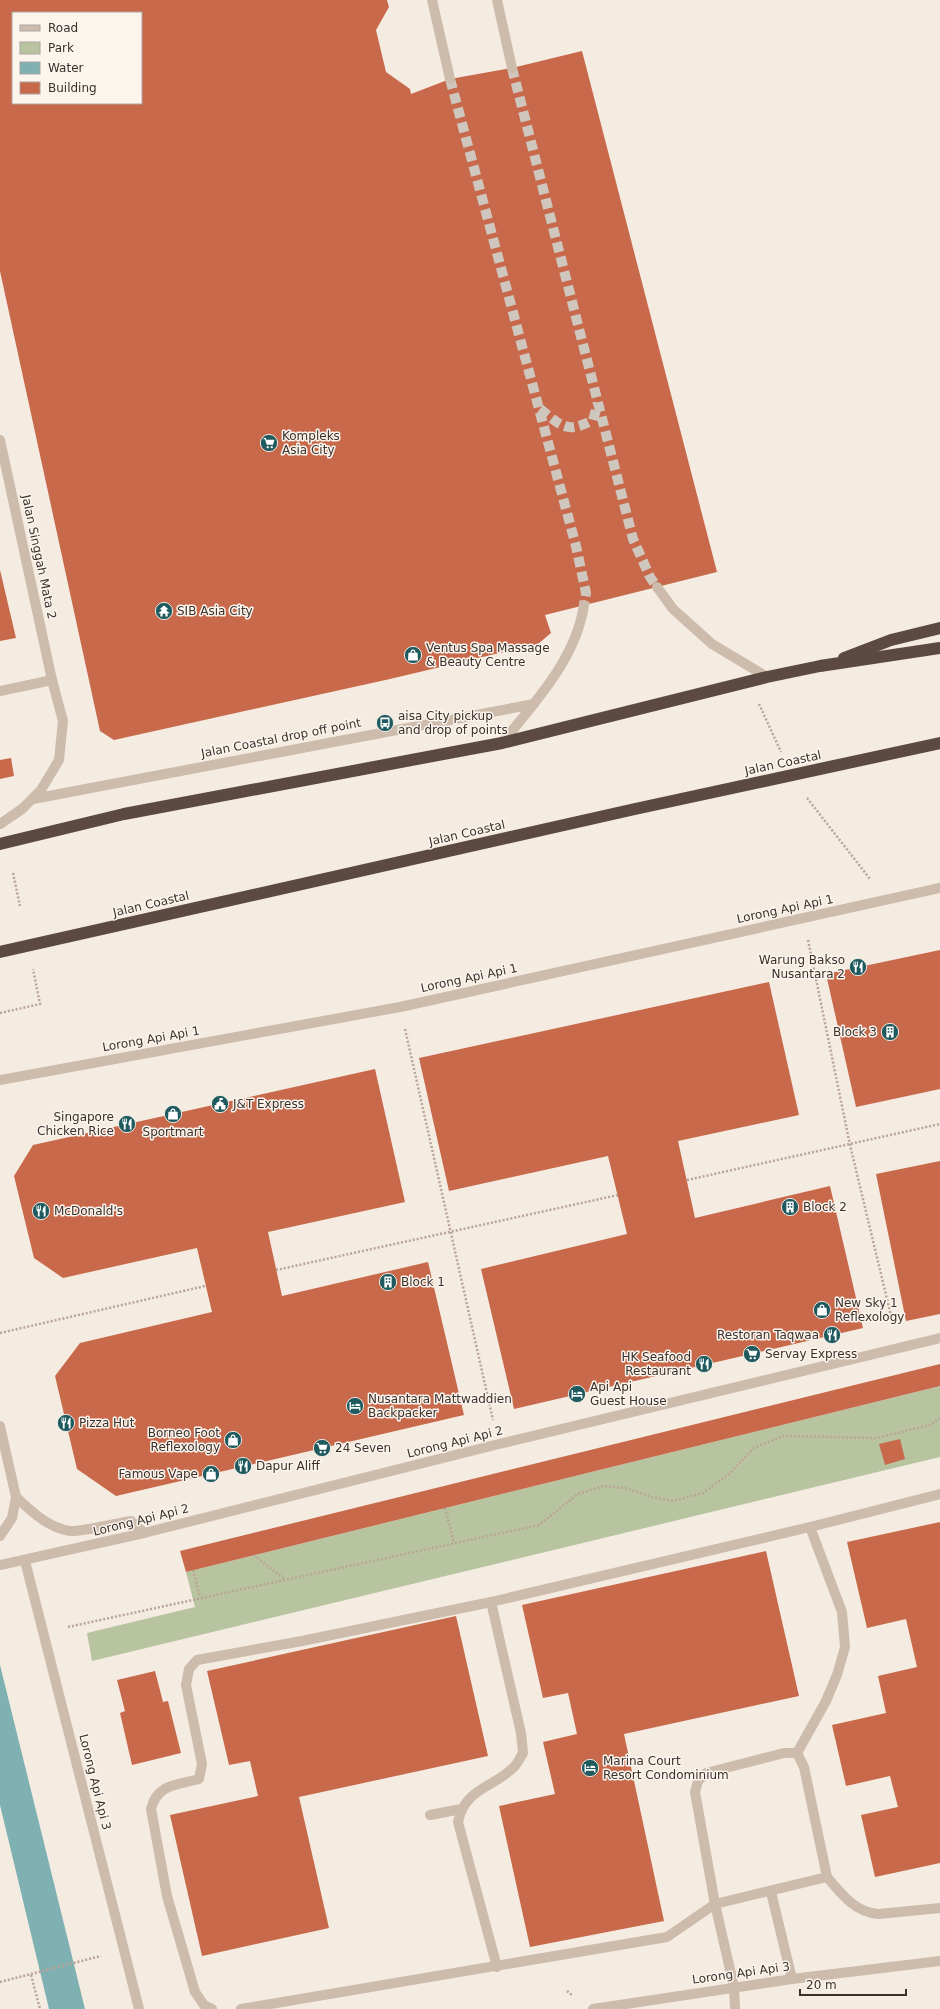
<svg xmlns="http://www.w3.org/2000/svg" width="940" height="2009" viewBox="0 0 940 2009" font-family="'DejaVu Sans',sans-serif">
  <rect width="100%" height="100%" fill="#f4ebe1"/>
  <path fill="#b8c4a0" d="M940,1386V1457L92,1661L87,1633L195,1607L186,1572Z"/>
  <path fill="#7fb0b2" d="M0,1665L85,2009H49L0,1805Z"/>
  <g fill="#c8694b" fill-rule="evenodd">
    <path d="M0,0H387L389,7L376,30L386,72L410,89L411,94L450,79L512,68L582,51L717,572L545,615L551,633L538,644L390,679L114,740L100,731L0,271ZM13,13H141V103H13Z"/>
    <path d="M0,570L16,638L0,641Z"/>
    <path d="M11,758L14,776L0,779V760Z"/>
    <path d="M940,950V1089L856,1107L826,974Z"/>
    <path d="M769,982L799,1115L678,1141L695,1218L830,1186L863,1328L514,1409L481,1269L627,1234L608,1156L449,1191L419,1058Z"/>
    <path d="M375,1069L405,1202L268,1232L282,1296L428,1262L464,1415L116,1496L77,1469L55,1376L80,1343L212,1312L197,1248L63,1278L34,1258L14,1176L33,1145Z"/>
    <path d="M940,1161V1314L906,1321L876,1174Z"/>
    <path d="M940,1364V1386L186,1572L180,1551Z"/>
    <path d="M900,1439L905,1459L885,1465L879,1444Z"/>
    <path d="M940,1522V1863L875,1877L861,1815L898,1807L890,1776L846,1786L832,1725L886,1713L878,1676L917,1667L906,1619L867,1628L847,1542Z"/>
    <path d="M766,1551L799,1696L624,1734L664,1921L530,1947L499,1806L555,1794L543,1742L577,1734L568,1693L543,1698L522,1605Z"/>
    <path d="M456,1616L488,1756L299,1797L329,1928L202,1956L170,1815L258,1796L250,1761L229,1765L207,1671Z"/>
    <path d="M155,1671L163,1702L168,1701L181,1753L132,1765L120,1713L125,1711L117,1680Z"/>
  </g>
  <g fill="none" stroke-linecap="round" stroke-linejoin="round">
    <g stroke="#cfc6bd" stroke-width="10" stroke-dasharray="10 5" stroke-linecap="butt">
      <path d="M512,68L633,539L650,577L657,587"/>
      <path d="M450,79L576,546L586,593L584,605"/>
      <path d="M540,409C562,426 566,434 593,420L598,403"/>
    </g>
    <g stroke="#b9a596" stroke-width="2.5" stroke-dasharray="2 2" stroke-linecap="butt">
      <path d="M759,704L781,752"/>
      <path d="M807,798L870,879"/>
      <path d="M13,873L20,906"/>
      <path d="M808,940L850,1145L893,1324"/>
      <path d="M0,1013L40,1004L33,969"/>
      <path d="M405,1029L493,1420"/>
      <path d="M687,1180L940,1124"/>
      <path d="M276,1270L618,1195"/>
      <path d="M0,1333L205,1286"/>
      <path d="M445,1508L454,1543"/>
      <path d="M254,1555L284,1579"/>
      <path d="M193,1570L200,1597"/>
      <path d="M68,1627L539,1525L578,1494L603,1486L626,1488L651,1497L673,1501L703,1493L730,1473L754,1448L783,1436L877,1438L930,1425L940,1418"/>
      <path d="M31,1975L40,2009"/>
      <path d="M0,1982L101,1956"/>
      <path d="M567,1991L573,1996"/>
    </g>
    <g stroke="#cdbbac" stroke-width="10">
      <path d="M491,1602L521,1733L523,1753C520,1758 518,1763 514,1767C493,1788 465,1788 458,1822L497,1967"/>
      <path d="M797,1753L826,1701L837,1675L845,1647L842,1612L810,1527"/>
      <path d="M430,1815L461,1809"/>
      <path d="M827,1877C841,1894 856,1913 879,1914L940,1908"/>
      <path d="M771,1892L792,1979"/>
      <path d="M212,2009L204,2005L195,1992L167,1896L151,1809C157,1784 177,1785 199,1779L202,1764L186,1685L189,1669L197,1660L302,1641L491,1602L810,1527L940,1494"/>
      <path d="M241,2009L667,1937L715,1904L827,1877L804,1767L797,1753H784L706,1773L698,1781L695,1792L715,1904L734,1987"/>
    </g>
    <g stroke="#cdbbac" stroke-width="10">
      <path d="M432,0L450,79"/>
      <path d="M497,0L512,68"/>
      <path d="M0,440L52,680L63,721L59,760L41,790L22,809L0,824"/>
      <path d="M657,587L673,609L712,644L767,677"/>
      <path d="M0,691L52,680"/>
      <path d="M502,743C535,702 576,659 584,605"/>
      <path d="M33,799L534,704"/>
      <path d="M0,1080L400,1007L940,888"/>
      <path d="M0,1426L16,1497L12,1518L0,1536"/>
      <path d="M16,1497C31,1511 48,1528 70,1531C82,1532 117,1523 131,1521L144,1533"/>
      <path d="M25,1561L139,2009"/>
      <path d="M0,1565L144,1533L499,1444L940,1338"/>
      <path d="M734,1987L735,2009"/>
      <path d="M593,2009L792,1979L940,1961"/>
    </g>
    <g stroke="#5c4a42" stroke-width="12">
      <path d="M844,658L891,640L940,628"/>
      <path d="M0,844L124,814L502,743L767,677L820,666L940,648"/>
      <path d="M0,952L635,809L940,743"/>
    </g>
  </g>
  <defs>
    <symbol id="supermarket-disc" viewBox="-11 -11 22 22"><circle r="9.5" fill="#1f5a5e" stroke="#fbf5ee"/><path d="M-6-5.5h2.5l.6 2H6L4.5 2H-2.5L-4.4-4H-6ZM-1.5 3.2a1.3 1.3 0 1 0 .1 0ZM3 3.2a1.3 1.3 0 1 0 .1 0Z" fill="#fff"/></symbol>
    <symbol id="temple-disc" viewBox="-11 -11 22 22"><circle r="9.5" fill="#1f5a5e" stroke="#fbf5ee"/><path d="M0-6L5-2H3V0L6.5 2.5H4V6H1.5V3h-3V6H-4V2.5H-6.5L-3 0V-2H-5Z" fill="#fff"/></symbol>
    <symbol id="shop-disc" viewBox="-11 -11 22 22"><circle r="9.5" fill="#1f5a5e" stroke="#fbf5ee"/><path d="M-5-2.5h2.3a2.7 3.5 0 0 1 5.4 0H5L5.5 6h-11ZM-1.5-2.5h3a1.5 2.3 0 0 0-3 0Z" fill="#fff"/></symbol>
    <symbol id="bus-disc" viewBox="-11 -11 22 22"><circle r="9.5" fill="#1f5a5e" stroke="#fbf5ee"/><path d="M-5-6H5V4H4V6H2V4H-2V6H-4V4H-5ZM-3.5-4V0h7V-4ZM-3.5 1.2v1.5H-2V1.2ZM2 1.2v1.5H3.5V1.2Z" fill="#fff"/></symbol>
    <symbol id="restaurant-disc" viewBox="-11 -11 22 22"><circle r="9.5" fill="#1f5a5e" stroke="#fbf5ee"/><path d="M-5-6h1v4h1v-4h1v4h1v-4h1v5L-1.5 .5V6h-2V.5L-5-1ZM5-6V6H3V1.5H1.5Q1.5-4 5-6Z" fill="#fff"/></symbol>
    <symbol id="building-disc" viewBox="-11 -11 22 22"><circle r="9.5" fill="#1f5a5e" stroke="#fbf5ee"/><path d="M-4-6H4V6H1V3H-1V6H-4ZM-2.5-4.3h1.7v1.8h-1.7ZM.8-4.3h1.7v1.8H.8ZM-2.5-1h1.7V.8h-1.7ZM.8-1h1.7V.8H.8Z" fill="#fff"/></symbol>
    <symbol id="civic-disc" viewBox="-11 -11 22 22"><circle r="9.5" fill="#1f5a5e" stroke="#fbf5ee"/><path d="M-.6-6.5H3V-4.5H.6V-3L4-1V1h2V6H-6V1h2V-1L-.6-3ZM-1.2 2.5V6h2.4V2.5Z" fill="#fff"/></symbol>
    <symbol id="hotel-disc" viewBox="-11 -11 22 22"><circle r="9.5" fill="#1f5a5e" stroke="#fbf5ee"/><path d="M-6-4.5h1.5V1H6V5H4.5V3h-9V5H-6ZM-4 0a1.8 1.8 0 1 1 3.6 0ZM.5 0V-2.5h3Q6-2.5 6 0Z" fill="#fff"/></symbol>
  </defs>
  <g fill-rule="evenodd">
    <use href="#supermarket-disc" x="259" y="433" width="20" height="20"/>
    <use href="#temple-disc" x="154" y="601" width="20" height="20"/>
    <use href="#shop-disc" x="403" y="645" width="20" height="20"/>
    <use href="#bus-disc" x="375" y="713" width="20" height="20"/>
    <use href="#restaurant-disc" x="848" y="957" width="20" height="20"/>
    <use href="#building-disc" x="880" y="1022" width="20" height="20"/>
    <use href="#civic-disc" x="210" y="1094" width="20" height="20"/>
    <use href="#shop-disc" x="163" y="1104" width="20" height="20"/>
    <use href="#restaurant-disc" x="117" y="1114" width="20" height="20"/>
    <use href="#building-disc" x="780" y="1197" width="20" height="20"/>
    <use href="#restaurant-disc" x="31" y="1201" width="20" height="20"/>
    <use href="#building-disc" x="378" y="1272" width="20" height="20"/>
    <use href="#shop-disc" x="812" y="1300" width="20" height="20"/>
    <use href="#restaurant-disc" x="822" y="1325" width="20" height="20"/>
    <use href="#supermarket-disc" x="742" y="1344" width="20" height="20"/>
    <use href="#restaurant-disc" x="694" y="1354" width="20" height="20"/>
    <use href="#hotel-disc" x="567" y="1384" width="20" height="20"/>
    <use href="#hotel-disc" x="345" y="1396" width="20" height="20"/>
    <use href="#restaurant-disc" x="56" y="1413" width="20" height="20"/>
    <use href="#shop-disc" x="223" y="1430" width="20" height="20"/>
    <use href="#supermarket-disc" x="312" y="1438" width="20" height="20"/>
    <use href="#restaurant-disc" x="233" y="1456" width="20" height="20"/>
    <use href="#shop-disc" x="201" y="1464" width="20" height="20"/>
    <use href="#hotel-disc" x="580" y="1758" width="20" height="20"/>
  </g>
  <g text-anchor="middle" stroke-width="3" stroke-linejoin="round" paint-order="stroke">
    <g font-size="12" fill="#3b302b" stroke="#fbf5ee" text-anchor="start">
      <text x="282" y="440">Kompleks<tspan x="282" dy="14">Asia City</tspan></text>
      <text x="177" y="615">SIB Asia City</text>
      <text x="426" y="652">Ventus Spa Massage<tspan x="426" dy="14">&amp; Beauty Centre</tspan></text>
      <text x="398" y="720">aisa City pickup<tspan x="398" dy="14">and drop of points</tspan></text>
      <text x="845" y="964" text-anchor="end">Warung Bakso<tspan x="845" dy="14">Nusantara 2</tspan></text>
      <text x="877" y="1036" text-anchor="end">Block 3</text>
      <text x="233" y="1108">J&amp;T Express</text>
      <text x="114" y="1121" text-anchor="end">Singapore<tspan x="114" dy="14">Chicken Rice</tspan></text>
      <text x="173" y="1136" text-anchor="middle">Sportmart</text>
      <text x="803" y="1211">Block 2</text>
      <text x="54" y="1215">McDonald's</text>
      <text x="401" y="1286">Block 1</text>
      <text x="835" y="1307">New Sky 1<tspan x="835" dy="14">Reflexology</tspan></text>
      <text x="819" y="1339" text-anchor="end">Restoran Taqwaa</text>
      <text x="765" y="1358">Servay Express</text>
      <text x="691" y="1361" text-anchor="end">HK Seafood<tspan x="691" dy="14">Restaurant</tspan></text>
      <text x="590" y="1391">Api Api<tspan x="590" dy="14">Guest House</tspan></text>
      <text x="368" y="1403">Nusantara Mattwaddien<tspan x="368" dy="14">Backpacker</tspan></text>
      <text x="79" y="1427">Pizza Hut</text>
      <text x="220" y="1437" text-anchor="end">Borneo Foot<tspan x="220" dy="14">Reflexology</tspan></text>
      <text x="335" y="1452">24 Seven</text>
      <text x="256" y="1470">Dapur Aliff</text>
      <text x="198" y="1478" text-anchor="end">Famous Vape</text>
      <text x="603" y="1765">Marina Court<tspan x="603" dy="14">Resort Condominium</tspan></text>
    </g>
    <g font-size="12" fill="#3b302b" stroke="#fbf5ee">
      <text transform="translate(39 557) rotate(78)" y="4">Jalan Singgah Mata 2</text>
      <text transform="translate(281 738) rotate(-11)" y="4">Jalan Coastal drop off point</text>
      <text transform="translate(783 763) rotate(-12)" y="4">Jalan Coastal</text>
      <text transform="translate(467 833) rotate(-13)" y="4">Jalan Coastal</text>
      <text transform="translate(151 904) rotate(-13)" y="4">Jalan Coastal</text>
      <text transform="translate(785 909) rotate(-12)" y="4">Lorong Api Api 1</text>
      <text transform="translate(469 978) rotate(-12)" y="4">Lorong Api Api 1</text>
      <text transform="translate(151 1039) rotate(-10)" y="4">Lorong Api Api 1</text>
      <text transform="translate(455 1442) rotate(-14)" y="4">Lorong Api Api 2</text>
      <text transform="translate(141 1520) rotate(-14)" y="4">Lorong Api Api 2</text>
      <text transform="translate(95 1782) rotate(76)" y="4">Lorong Api Api 3</text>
      <text transform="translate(741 1973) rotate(-8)" y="4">Lorong Api Api 3</text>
    </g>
  </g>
  <rect x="12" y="12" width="130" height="92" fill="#fbf5ee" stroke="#aea6a0"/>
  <rect x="20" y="25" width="20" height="6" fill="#cdbbac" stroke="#aea6a0"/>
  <text x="48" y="32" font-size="12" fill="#3b302b">Road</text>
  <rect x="20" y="42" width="20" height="12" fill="#b8c4a0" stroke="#aea6a0"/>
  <text x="48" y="52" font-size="12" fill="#3b302b">Park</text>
  <rect x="20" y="62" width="20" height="12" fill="#7fb0b2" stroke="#aea6a0"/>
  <text x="48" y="72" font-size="12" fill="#3b302b">Water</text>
  <rect x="20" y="82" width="20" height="12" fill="#c8694b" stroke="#aea6a0"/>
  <text x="48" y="92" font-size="12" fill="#3b302b">Building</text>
  <path d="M800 1989v6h106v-6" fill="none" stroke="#3b302b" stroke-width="2"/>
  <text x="806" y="1989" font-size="12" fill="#3b302b" stroke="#fbf5ee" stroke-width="3" paint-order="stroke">20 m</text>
</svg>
